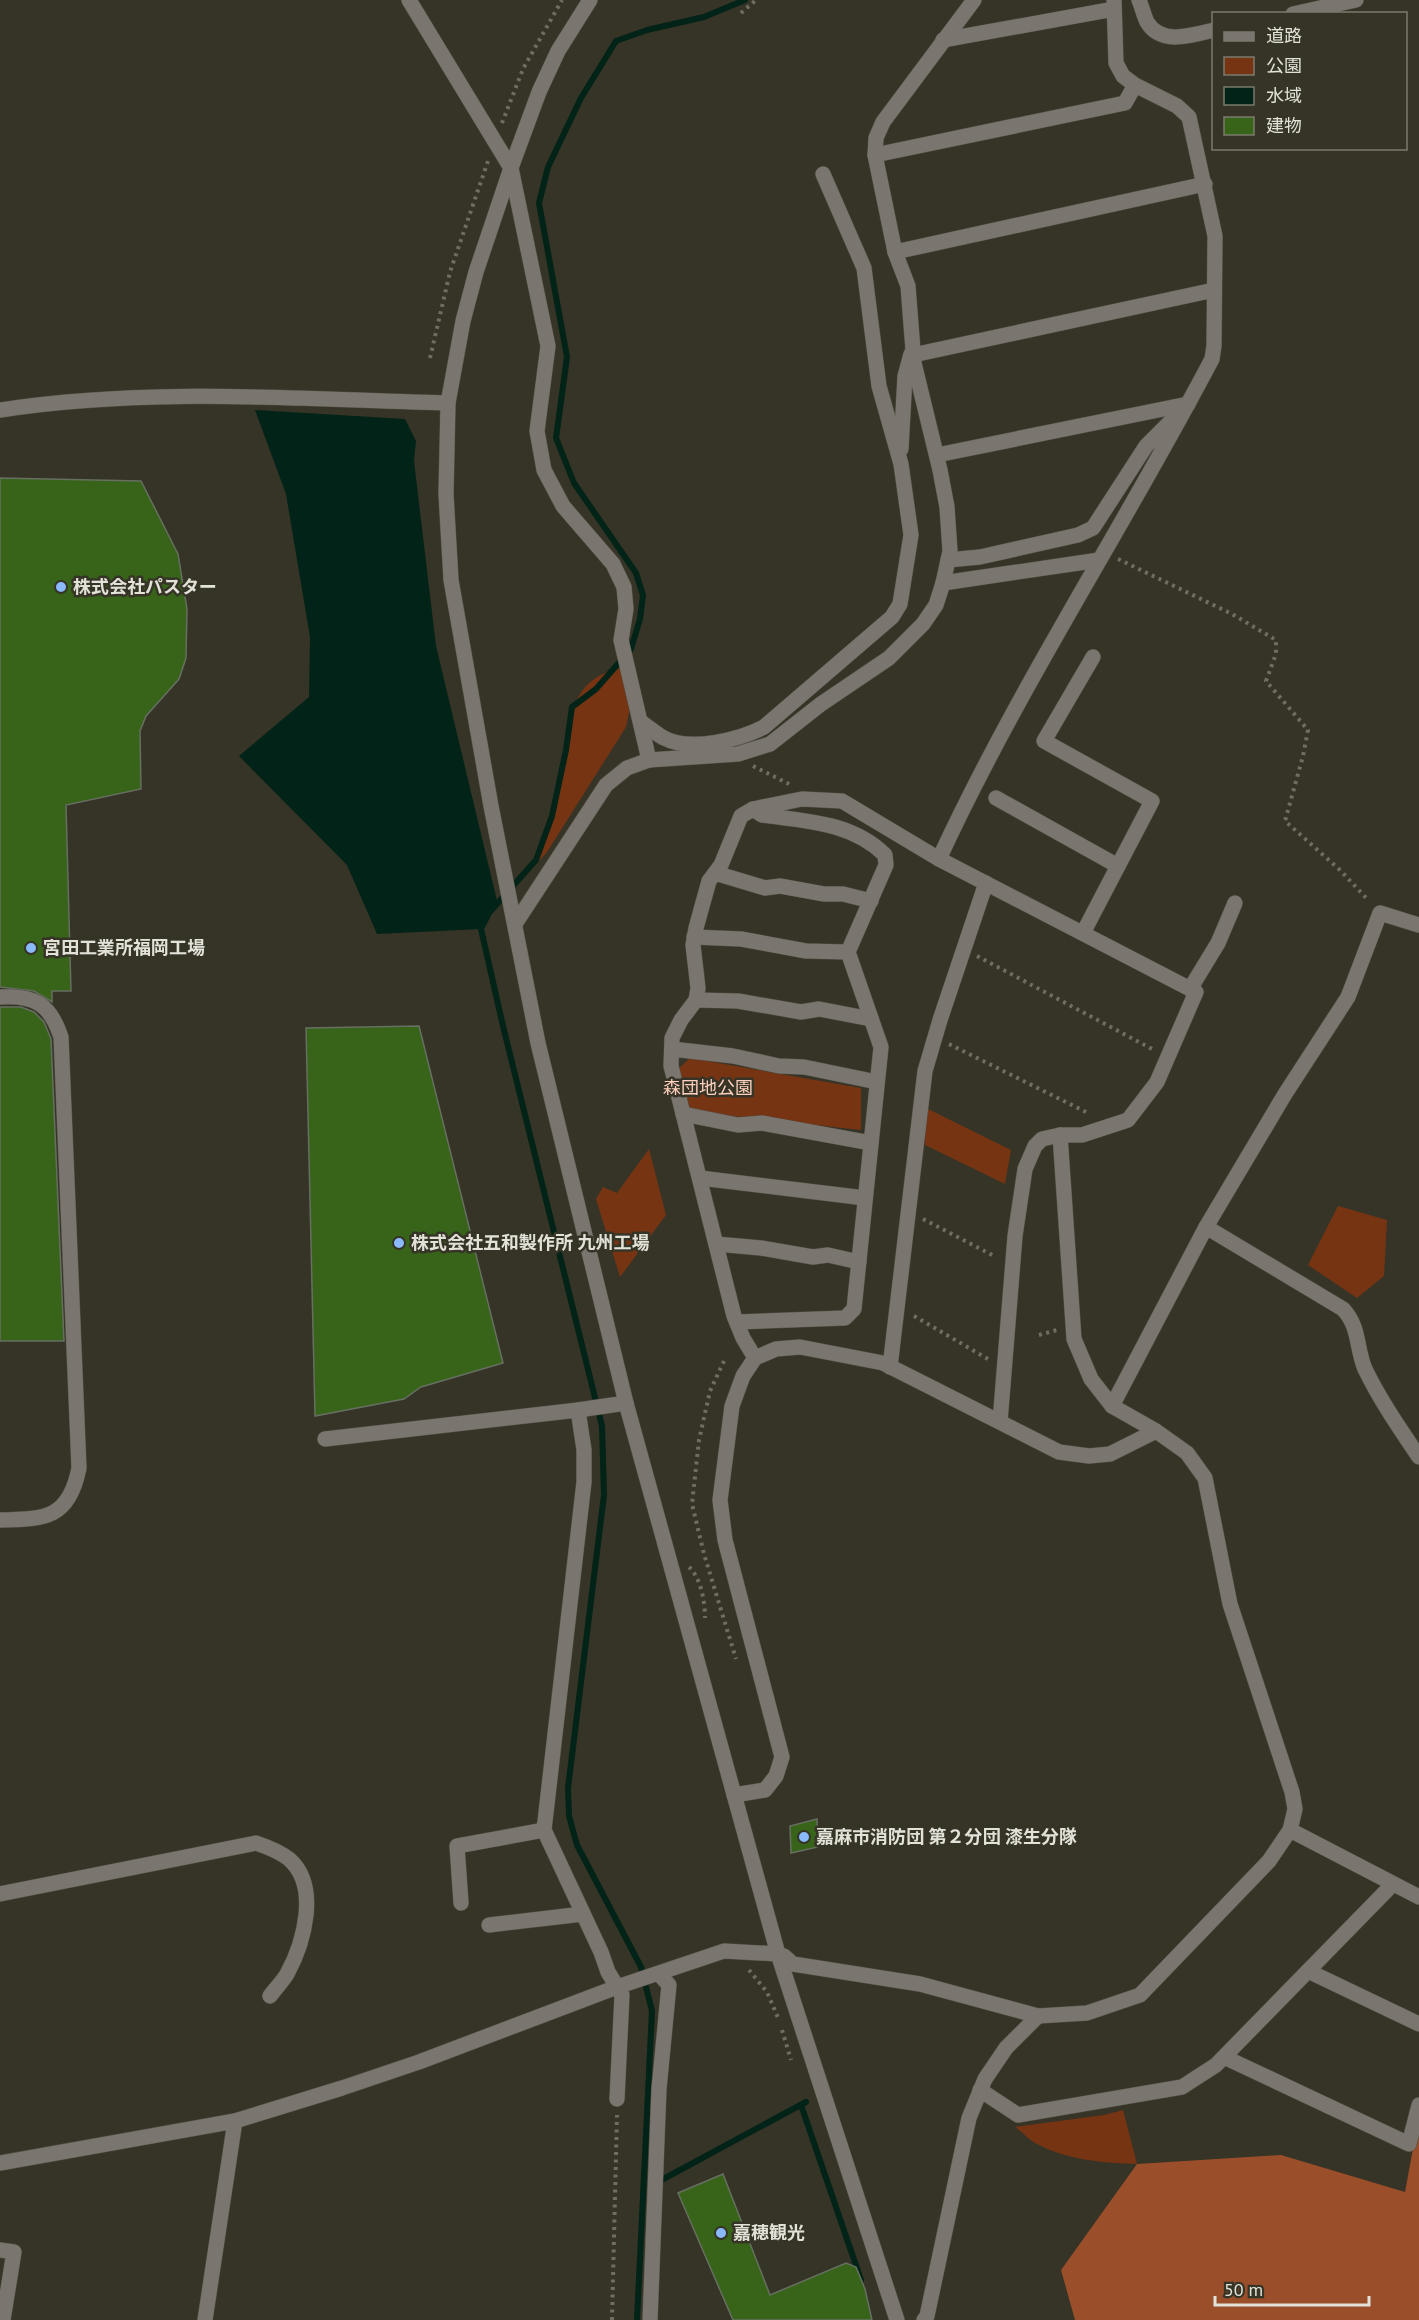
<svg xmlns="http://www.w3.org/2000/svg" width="1419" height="2320" viewBox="0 0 1419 2320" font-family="'PT Sans','Noto Sans JP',sans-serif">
  <rect width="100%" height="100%" fill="#353426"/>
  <g fill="#773413">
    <path d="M620,668L630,708L626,727L547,852L529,872C539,842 554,811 561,780C572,733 561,682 620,668Z"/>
    <path d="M690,1058L861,1088V1130L686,1111L677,1070Z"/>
    <path d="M926,1108L1011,1150L1005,1184L925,1145Z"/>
    <path d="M649,1149L666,1215L620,1277L596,1199L603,1187L617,1193Z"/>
    <path d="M1338,1206L1387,1220L1384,1276L1357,1298L1308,1265Z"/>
    <path d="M1123,2110L1137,2164C1104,2163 1067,2160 1037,2144C1029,2140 1022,2132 1015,2127L1104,2115Z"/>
  </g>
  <path fill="#9b4e2a" d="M1419,2116V2320H1075L1061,2270L1137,2164L1281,2155L1405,2192Z"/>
  <path fill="#022317" d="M255,410L405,419L416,441L414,461L436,646L498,905L487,913L481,929L377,934L347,865L239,756L309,697L310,637L286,494Z"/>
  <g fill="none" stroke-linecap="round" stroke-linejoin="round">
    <g stroke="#022317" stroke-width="6">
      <path d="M801,2105L861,2280"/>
      <path d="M656,2183L806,2102"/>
      <path d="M637,2320L652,2011L641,1967L577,1845L569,1816L568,1788L604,1495L602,1426L503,1026L481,929L489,913L536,860L552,816L566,750L572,707L596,689L631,649L640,619L643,595L636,573L574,483L556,438L567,357L539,203L548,167L581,98L616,41L647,30L704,17L745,0"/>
    </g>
  </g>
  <g fill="#38641a" stroke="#666f61" stroke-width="1.5">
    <path d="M0,478L141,481L178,554L187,609L186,658L179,679L146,716L140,731L141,789L66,805L71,991H52V1002L34,991L0,987Z"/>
    <path d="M0,1007H21L34,1012L44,1022L51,1039L64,1341H0Z"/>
    <path d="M419,1026L503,1363L421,1387L404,1399L315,1416L306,1028Z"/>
    <path d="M817,1819L818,1847L791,1853L790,1826Z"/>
    <path d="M723,2174L770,2295L846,2263L856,2267L865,2289L872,2320H733L678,2193Z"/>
  </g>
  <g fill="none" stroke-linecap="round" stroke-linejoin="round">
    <defs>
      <g id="minor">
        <path d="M409,0L511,168L548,346L537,431L544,470L563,506L613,564L624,587L626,609L621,640L649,760"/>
        <path d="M590,0L558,51L539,92L511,168L476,272L463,321L448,403L446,494L451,580L491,806L538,1043L626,1403L778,1954L897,2320"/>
        <path d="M1139,0C1142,7 1144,16 1147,22C1161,46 1193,35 1214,30"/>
        <path d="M1293,14L1356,0"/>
        <path d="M943,40L1114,9"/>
        <path d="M875,155L876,138L883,122L974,0"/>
        <path d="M895,252L1205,184"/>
        <path d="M913,355L1214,290"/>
        <path d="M0,410C148,387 299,399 448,403"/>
        <path d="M901,449L905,376L911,354"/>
        <path d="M937,455L1188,404"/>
        <path d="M948,560L980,557L1078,535L1093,528L1146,446L1177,415"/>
        <path d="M943,583L1099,560"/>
        <path d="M641,722C649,727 656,734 664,738C690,752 739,740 764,727L892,617L900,604L911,535L901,464L879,386L864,268L823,174"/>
        <path d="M996,798L1118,866"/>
        <path d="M939,859C1019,686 1124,527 1212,359L1214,346L1215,236L1189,117L1177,106L1135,85L1123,76L1116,63L1114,0"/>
        <path d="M715,873L765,888L780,886L824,894H843L871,901"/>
        <path d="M515,924L606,785L627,768L649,760L738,754L770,744L821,704L889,658L923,624L936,605L943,583L950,551L947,507L940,470L914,363L908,286L895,252L875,155L1125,103L1135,85"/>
        <path d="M1083,933L1152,801L1044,741L1093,657"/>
        <path d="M694,937L741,939L806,951L848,952"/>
        <path d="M1190,989L1218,943L1235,903"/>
        <path d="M0,997C35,995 50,1004 61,1037L79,1468C69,1519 45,1519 0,1520"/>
        <path d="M696,1000L738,1001L801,1012L819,1009L871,1019"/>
        <path d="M672,1049L733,1056L779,1066L804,1067L877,1082"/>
        <path d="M683,1114L738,1125L762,1123L871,1143"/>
        <path d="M700,1178L865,1198"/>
        <path d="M1206,1227L1343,1309C1360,1327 1356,1348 1365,1369C1380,1400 1400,1429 1419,1457"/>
        <path d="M716,1244L761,1248L813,1257L828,1255L859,1262"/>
        <path d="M737,1322L845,1318L854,1309L881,1047L848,952L886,865L885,855C852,822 805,821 762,815L753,809"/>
        <path d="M755,1358L743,1338L734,1316L671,1066L672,1038L681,1020L696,1000L698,988L693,945L696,928L709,881L721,865L741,816L753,809L802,799L842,801L939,859L1196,992L1157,1082L1128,1120L1082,1135H1060L1042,1139L1035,1146L1025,1169L1015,1236L1000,1422"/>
        <path d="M890,1367L925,1071L940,1020L986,883"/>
        <path d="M1112,1406L1206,1227L1285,1094L1348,997L1380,913L1419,925"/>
        <path d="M578,1410L584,1450V1482L544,1830L601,1952L608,1972L622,1995L617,2099"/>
        <path d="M325,1439L578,1410L626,1403"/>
        <path d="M734,1795L765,1790L776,1776L782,1757L725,1540L720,1500L732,1406L743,1376L755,1358L776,1349L800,1347L883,1363L1059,1452L1089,1456L1110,1454L1156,1431"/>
        <path d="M1290,1830L1419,1897"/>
        <path d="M0,1894L256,1843C268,1847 279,1851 289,1859C320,1886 304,1943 287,1974C283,1981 275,1989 270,1996"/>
        <path d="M461,1903L457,1846L544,1830"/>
        <path d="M489,1925L583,1914"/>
        <path d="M1308,1971L1419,2024"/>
        <path d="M1224,2057L1409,2144L1419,2105"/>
        <path d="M980,2090L1018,2115L1182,2087L1216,2065L1393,1884"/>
        <path d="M0,2163L235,2121L342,2088L419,2062L617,1987L724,1951L778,1954L784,1956L793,1964L920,1984L1038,2016L1087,2013L1140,1995L1269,1861L1290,1830L1295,1809L1292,1792L1230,1604L1205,1478L1187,1453L1156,1431L1112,1406L1091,1379L1074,1339L1060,1135"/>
        <path d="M0,2250L14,2252L3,2320"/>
        <path d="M205,2320L235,2121"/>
        <path d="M650,2320L659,2089L669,1985L659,1974"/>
        <path d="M924,2320L927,2316L969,2118L985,2079L1006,2048L1038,2016"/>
      </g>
    </defs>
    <use href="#minor" stroke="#515043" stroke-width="16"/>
    <g stroke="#6f6e62" stroke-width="4" stroke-dasharray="3 4.5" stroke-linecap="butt">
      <path d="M741,13L756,0"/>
      <path d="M502,123L523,69L562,0"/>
      <path d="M430,358L450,272L488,161"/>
      <path d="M1118,559L1232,614L1276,640V654L1266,681L1308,730L1303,756L1285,821L1341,871L1368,900"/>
      <path d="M753,766L789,784"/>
      <path d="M977,956L1154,1050"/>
      <path d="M949,1044L1090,1114"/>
      <path d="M923,1219L996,1257"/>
      <path d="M914,1316L988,1359"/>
      <path d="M1039,1335L1057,1330"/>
      <path d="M724,1361L710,1391L699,1440L692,1504L704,1554L736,1659"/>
      <path d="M689,1567C701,1578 705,1602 705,1618"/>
      <path d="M749,1970L767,1992L779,2020"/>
      <path d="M782,2030L791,2060"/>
      <path d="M612,2320L617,2115"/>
    </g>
    <use href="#minor" stroke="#7a756f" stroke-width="15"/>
  </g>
  <g fill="#8abafc" stroke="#353426" stroke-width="2">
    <circle cx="61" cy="587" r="6"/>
    <circle cx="31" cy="948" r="6"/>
    <circle cx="399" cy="1243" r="6"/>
    <circle cx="804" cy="1837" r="6"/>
    <circle cx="721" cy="2233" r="6"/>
  </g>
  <g text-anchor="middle" stroke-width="5" stroke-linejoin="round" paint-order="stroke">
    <g font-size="18" font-weight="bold" fill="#e3e2d9" stroke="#353426" text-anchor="start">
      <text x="73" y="593">株式会社パスター</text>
      <text x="43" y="954">宮田工業所福岡工場</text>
      <text x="411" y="1249">株式会社五和製作所 九州工場</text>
      <text x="816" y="1843">嘉麻市消防団 第２分団 漆生分隊</text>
      <text x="733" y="2239">嘉穂観光</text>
    </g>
    <g font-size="18" fill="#fed0bd" stroke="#353426">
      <text x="708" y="1094">森団地公園</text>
    </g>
  </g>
  <rect x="1212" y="12" width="195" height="138" fill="#353426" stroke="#7b7a6e" stroke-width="1.5"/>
  <rect x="1224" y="32" width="30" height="9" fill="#7a756f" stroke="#7b7a6e" stroke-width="1.5"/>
  <text x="1266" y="42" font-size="18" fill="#e3e2d9">道路</text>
  <rect x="1224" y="57" width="30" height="18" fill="#773413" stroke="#7b7a6e" stroke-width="1.5"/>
  <text x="1266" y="72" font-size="18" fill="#e3e2d9">公園</text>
  <rect x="1224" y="87" width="30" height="18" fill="#022317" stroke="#7b7a6e" stroke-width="1.5"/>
  <text x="1266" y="102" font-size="18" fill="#e3e2d9">水域</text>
  <rect x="1224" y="117" width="30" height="18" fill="#38641a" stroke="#7b7a6e" stroke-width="1.5"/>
  <text x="1266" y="132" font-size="18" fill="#e3e2d9">建物</text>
  <path d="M1215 2296v9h154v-9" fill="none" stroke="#e3e2d9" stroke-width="3"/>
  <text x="1224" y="2296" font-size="18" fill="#e3e2d9" stroke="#353426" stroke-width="4.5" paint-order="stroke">50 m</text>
</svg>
